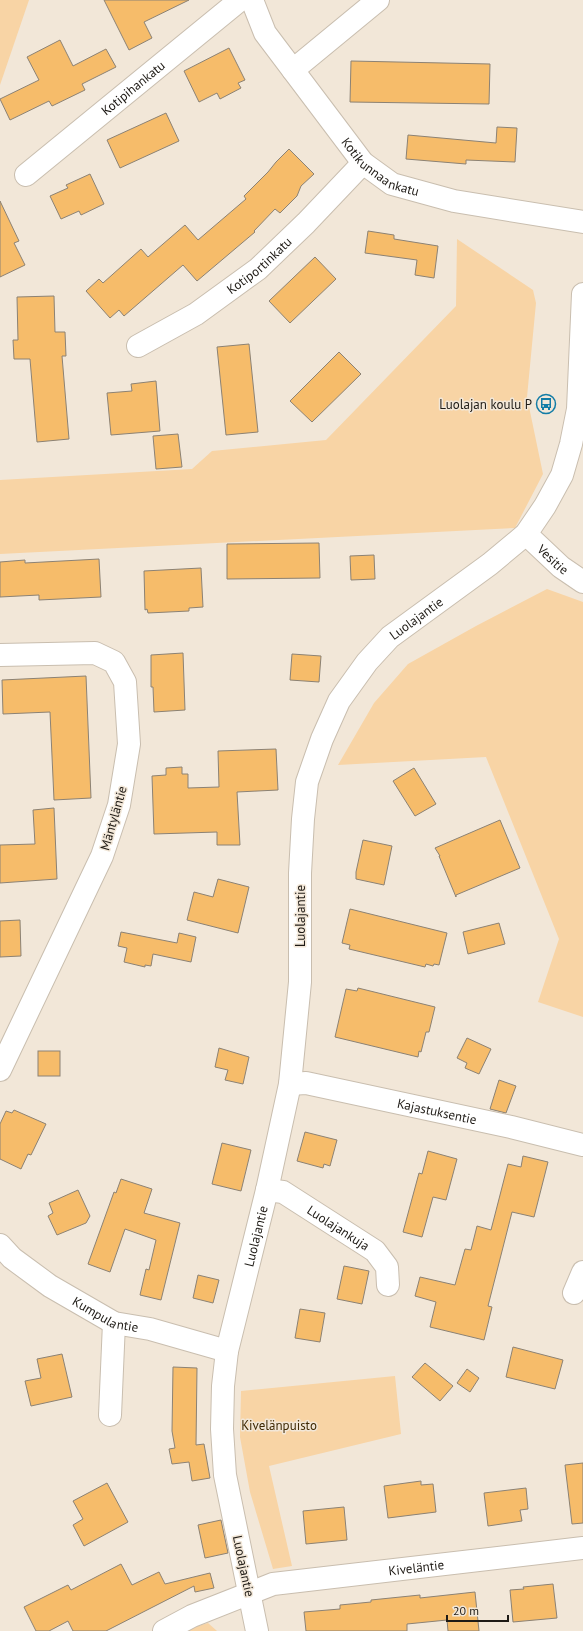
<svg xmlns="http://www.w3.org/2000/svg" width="583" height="1631" viewBox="0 0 583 1631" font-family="'PT Sans',sans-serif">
  <rect width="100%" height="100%" fill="#f2e7d8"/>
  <g fill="#f8d4a5">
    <path d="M0,0H29L0,85Z"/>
    <path d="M457,239L533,290L536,303L527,397L543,474L515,528L0,554V480L192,469L212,451L326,440L456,306Z"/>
    <path d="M547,589L583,602V1017L538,1002L559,939L486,757L338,765L374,703L408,664L476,626Z"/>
    <path d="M395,1376L401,1434L269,1466L292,1566L273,1569L250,1492L240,1437L241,1391Z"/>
    <path d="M208,1623L217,1631H182Z"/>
  </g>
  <g fill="#f6bc6a" stroke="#8c8274">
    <path d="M104,0H189L144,22L152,38L129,50Z"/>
    <path d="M60,40L73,66L106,49L116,67L82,84L85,90L52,106L49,101L10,120L0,99L39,80L27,57Z"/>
    <path d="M229,48L245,80L238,83L241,88L220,99L217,93L199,102L184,71Z"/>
    <path d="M351,61L490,64L489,104L350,102Z"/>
    <path d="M166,113L179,141L120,168L107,140Z"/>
    <path d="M497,127L517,128L515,162L466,160V164L406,159L408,135L496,143Z"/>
    <path d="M289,149L314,174L301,186L297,196L280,213L275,209L254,231L255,232L197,281L183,265L124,316L119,310L110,318L86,291L99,279L103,283L141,249L148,257L185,225L198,240L246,199L244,196L268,172L276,162Z"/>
    <path d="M90,174L104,204L81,215L79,211L61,219L50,196L68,188L66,185Z"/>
    <path d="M0,201L19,241L14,243L25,265L0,277Z"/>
    <path d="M368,231L394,235V239L438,246L434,278L415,275L417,260L365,253Z"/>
    <path d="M315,257L336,279L290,323L269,301Z"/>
    <path d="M54,296L55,332H65L66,356H62L69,439L37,442L30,359H14L13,340H18L17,297Z"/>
    <path d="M249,344L258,432L226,435L217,347Z"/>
    <path d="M339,352L361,374L312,422L290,401Z"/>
    <path d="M156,381L160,431L111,435L107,393L132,391L131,384Z"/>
    <path d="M178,434L182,467L156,469L153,436Z"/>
    <path d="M319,543L320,578L227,579V544Z"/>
    <path d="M374,555L375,579L351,580L350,556Z"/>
    <path d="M99,559L101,597L39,600V595L0,597V562L25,560V563Z"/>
    <path d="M201,568L203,607L189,608V611L148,613L147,609L145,610L144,571Z"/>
    <path d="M183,653L185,710L154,712L153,687H151V655Z"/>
    <path d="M292,654L321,656L319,682L290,680Z"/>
    <path d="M86,676L91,798L54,800L50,712L3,714L2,680Z"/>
    <path d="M276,749L278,790L237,792L240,845H217V832L154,834L152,776L166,775V768L182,767V774H188V788L219,787L218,751Z"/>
    <path d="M414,768L436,804L415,816L393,781Z"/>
    <path d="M54,808L57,879L0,883V845L35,844L33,810Z"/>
    <path d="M500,820L520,868L456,895V897L439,856H440L435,848Z"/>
    <path d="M363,840L392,846L384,885L356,879V872Z"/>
    <path d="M218,879L249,887L238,933L187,920L194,892L213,897Z"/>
    <path d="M350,909L447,933L439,965L434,964L433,966L426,964L425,967L349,949L350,945L342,943Z"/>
    <path d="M20,920L21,956L0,957V921Z"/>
    <path d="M499,923L505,944L468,954L463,932Z"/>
    <path d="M121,932L177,943L179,933L196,937L191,962L153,954L151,966L145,965V967L124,962L127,948L118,946Z"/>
    <path d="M358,988L435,1007L429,1032H426L421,1052L419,1051L418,1057L335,1037L346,989L357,991Z"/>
    <path d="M467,1038L491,1049L479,1074L465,1068L467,1063L457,1058Z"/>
    <path d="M219,1048L249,1057L243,1084L225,1080L228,1070L215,1067Z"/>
    <rect x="38" y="1051" width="22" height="25"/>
    <path d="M499,1080L516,1086L506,1113L490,1109Z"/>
    <path d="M14,1110L46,1124L31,1155L28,1154L21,1169L0,1159V1124L6,1111L12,1113Z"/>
    <path d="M305,1132L337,1140L330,1166L324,1164L323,1168L297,1161Z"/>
    <path d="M222,1143L251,1150L241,1191L212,1184Z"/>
    <path d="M428,1151L457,1159L446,1200L433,1197L422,1237L403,1232L419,1173L422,1174Z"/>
    <path d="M523,1156L548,1162L534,1217L512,1212L488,1306L492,1307L484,1340L430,1327L436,1302L415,1296L420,1277L455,1285L465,1249L471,1250L477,1226L491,1230L508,1164L521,1167Z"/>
    <path d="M121,1179L152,1189L144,1213L180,1223L161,1300L140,1295L146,1269L149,1270L156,1240L125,1229L110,1272L88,1264L114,1192L116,1193Z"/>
    <path d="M78,1190L90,1216L86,1223L57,1235L48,1216L53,1213L49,1203Z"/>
    <path d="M344,1266L369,1271L362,1304L337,1299Z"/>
    <path d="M198,1275L219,1280L213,1303L193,1298Z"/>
    <path d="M300,1309L325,1313L320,1342L295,1338Z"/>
    <path d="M513,1347L563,1360L555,1389L506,1377Z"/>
    <path d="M62,1354L72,1397L31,1406L25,1381L41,1378L37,1359Z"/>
    <path d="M425,1363L453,1386L440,1401L412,1377Z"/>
    <path d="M173,1367L197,1368L196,1445L204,1444L210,1478L192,1481L189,1462L172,1464L169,1449L175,1448L172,1431Z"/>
    <path d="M467,1369L479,1378L470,1392L457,1383Z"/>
    <path d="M583,1463V1523L572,1524L565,1465Z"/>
    <path d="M421,1481V1485L433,1484L436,1512L388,1518L384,1486Z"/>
    <path d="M107,1483L128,1522L84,1546L73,1525L83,1519L73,1501Z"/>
    <path d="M526,1488L528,1509L520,1510L522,1521L488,1526L484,1493Z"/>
    <path d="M344,1507L347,1540L306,1544L303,1511Z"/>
    <path d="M221,1520L228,1553L205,1558L198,1525Z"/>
    <path d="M121,1564L132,1585L159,1572L165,1584L210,1573L214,1588L195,1592L194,1586L106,1631H73L68,1621L49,1631H36L24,1607L68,1585L71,1590Z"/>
    <path d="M553,1584L557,1618L513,1622L510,1590L524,1589L523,1587Z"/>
    <path d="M475,1592L479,1631H448L447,1620L407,1624V1631H306L304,1612L340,1609V1605L371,1602V1600L420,1595V1598Z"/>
  </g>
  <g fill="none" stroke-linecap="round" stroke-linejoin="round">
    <defs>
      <g id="minor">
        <path id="s1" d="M252,0L265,33L363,163L392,184L454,201L583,222"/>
        <path d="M293,70L378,0"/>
        <path id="s2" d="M26,175L240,0"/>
        <path id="s3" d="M138,346L196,314L258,269L306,223L363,163"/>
        <path id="s4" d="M526,534L561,567L583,582"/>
        <path d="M0,655L95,653L114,662L125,682L129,744L119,805L102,856L0,1070"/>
        <path id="s5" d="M290,1084L306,1083L511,1127L583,1145"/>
        <path id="s6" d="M267,1190L283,1192L375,1251L387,1267L388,1285"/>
        <path id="s7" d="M0,1245L12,1258L50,1286L114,1323L150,1329L227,1351"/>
        <path d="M574,1293L583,1272"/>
        <path d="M110,1415L114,1323"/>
        <path id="s8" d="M164,1631L192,1616L273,1584L583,1548"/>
      </g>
      <g id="major">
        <path id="s9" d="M257,1631L225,1475L222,1429L223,1386L227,1351L267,1190L290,1084L300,982V873L303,819L307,782L322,739L339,701L367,662L390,637L490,564L526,534L545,506L562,475L571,444L578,409L583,294"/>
      </g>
    </defs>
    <use href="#minor" stroke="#c9beaf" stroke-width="24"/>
    <use href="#major" stroke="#c9beaf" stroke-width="24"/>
    <use href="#minor" stroke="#fff" stroke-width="22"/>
    <use href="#major" stroke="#fff" stroke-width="22"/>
  </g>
  <defs>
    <symbol id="bus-ring" viewBox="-11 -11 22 22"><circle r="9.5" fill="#f2e7d8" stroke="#127ca6" stroke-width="1.5"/><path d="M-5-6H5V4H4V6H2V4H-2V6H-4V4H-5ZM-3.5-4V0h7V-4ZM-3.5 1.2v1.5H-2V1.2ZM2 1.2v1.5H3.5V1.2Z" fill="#127ca6"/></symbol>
  </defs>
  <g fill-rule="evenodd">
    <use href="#bus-ring" x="535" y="393" width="22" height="22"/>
  </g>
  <g text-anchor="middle" stroke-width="3" stroke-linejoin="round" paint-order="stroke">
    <g font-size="13" fill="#1e1a15" stroke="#f2e7d8">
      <text dy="5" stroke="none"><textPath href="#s2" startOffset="138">Kotipihankatu</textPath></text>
      <text dy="5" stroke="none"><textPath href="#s1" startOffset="215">Kotikunnaankatu</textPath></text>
      <text dy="5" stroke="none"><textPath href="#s3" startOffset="146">Kotiportinkatu</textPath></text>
      <text dy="5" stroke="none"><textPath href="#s4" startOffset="37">Vesitie</textPath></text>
      <text dy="5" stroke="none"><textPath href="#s9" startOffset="1062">Luolajantie</textPath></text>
      <text transform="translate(113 818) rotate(-74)" y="5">Mäntyläntie</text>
      <text transform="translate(300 916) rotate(-90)" y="5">Luolajantie</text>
      <text dy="5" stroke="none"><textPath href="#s5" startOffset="150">Kajastuksentie</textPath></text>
      <text dy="5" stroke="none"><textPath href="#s6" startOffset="82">Luolajankuja</textPath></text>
      <text dy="5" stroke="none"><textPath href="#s9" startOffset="402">Luolajantie</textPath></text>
      <text dy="5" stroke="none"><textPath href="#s7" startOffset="128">Kumpulantie</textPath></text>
      <text transform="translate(244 1566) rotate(78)" y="5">Luolajantie</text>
      <text dy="5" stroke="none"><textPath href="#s8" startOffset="263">Kiveläntie</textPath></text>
    </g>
    <g font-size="13" fill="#1e1a15" stroke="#f2e7d8" text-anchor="end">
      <text x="532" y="409">Luolajan koulu P</text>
    </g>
    <g font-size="13" fill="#402a04" stroke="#f2e7d8">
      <text x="279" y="1430">Kivelänpuisto</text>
    </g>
  </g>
  <path d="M447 1615v6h61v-6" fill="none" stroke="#1e1a15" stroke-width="2"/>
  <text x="453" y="1615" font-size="12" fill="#1e1a15" stroke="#f2e7d8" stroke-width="3" paint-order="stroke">20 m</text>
</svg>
